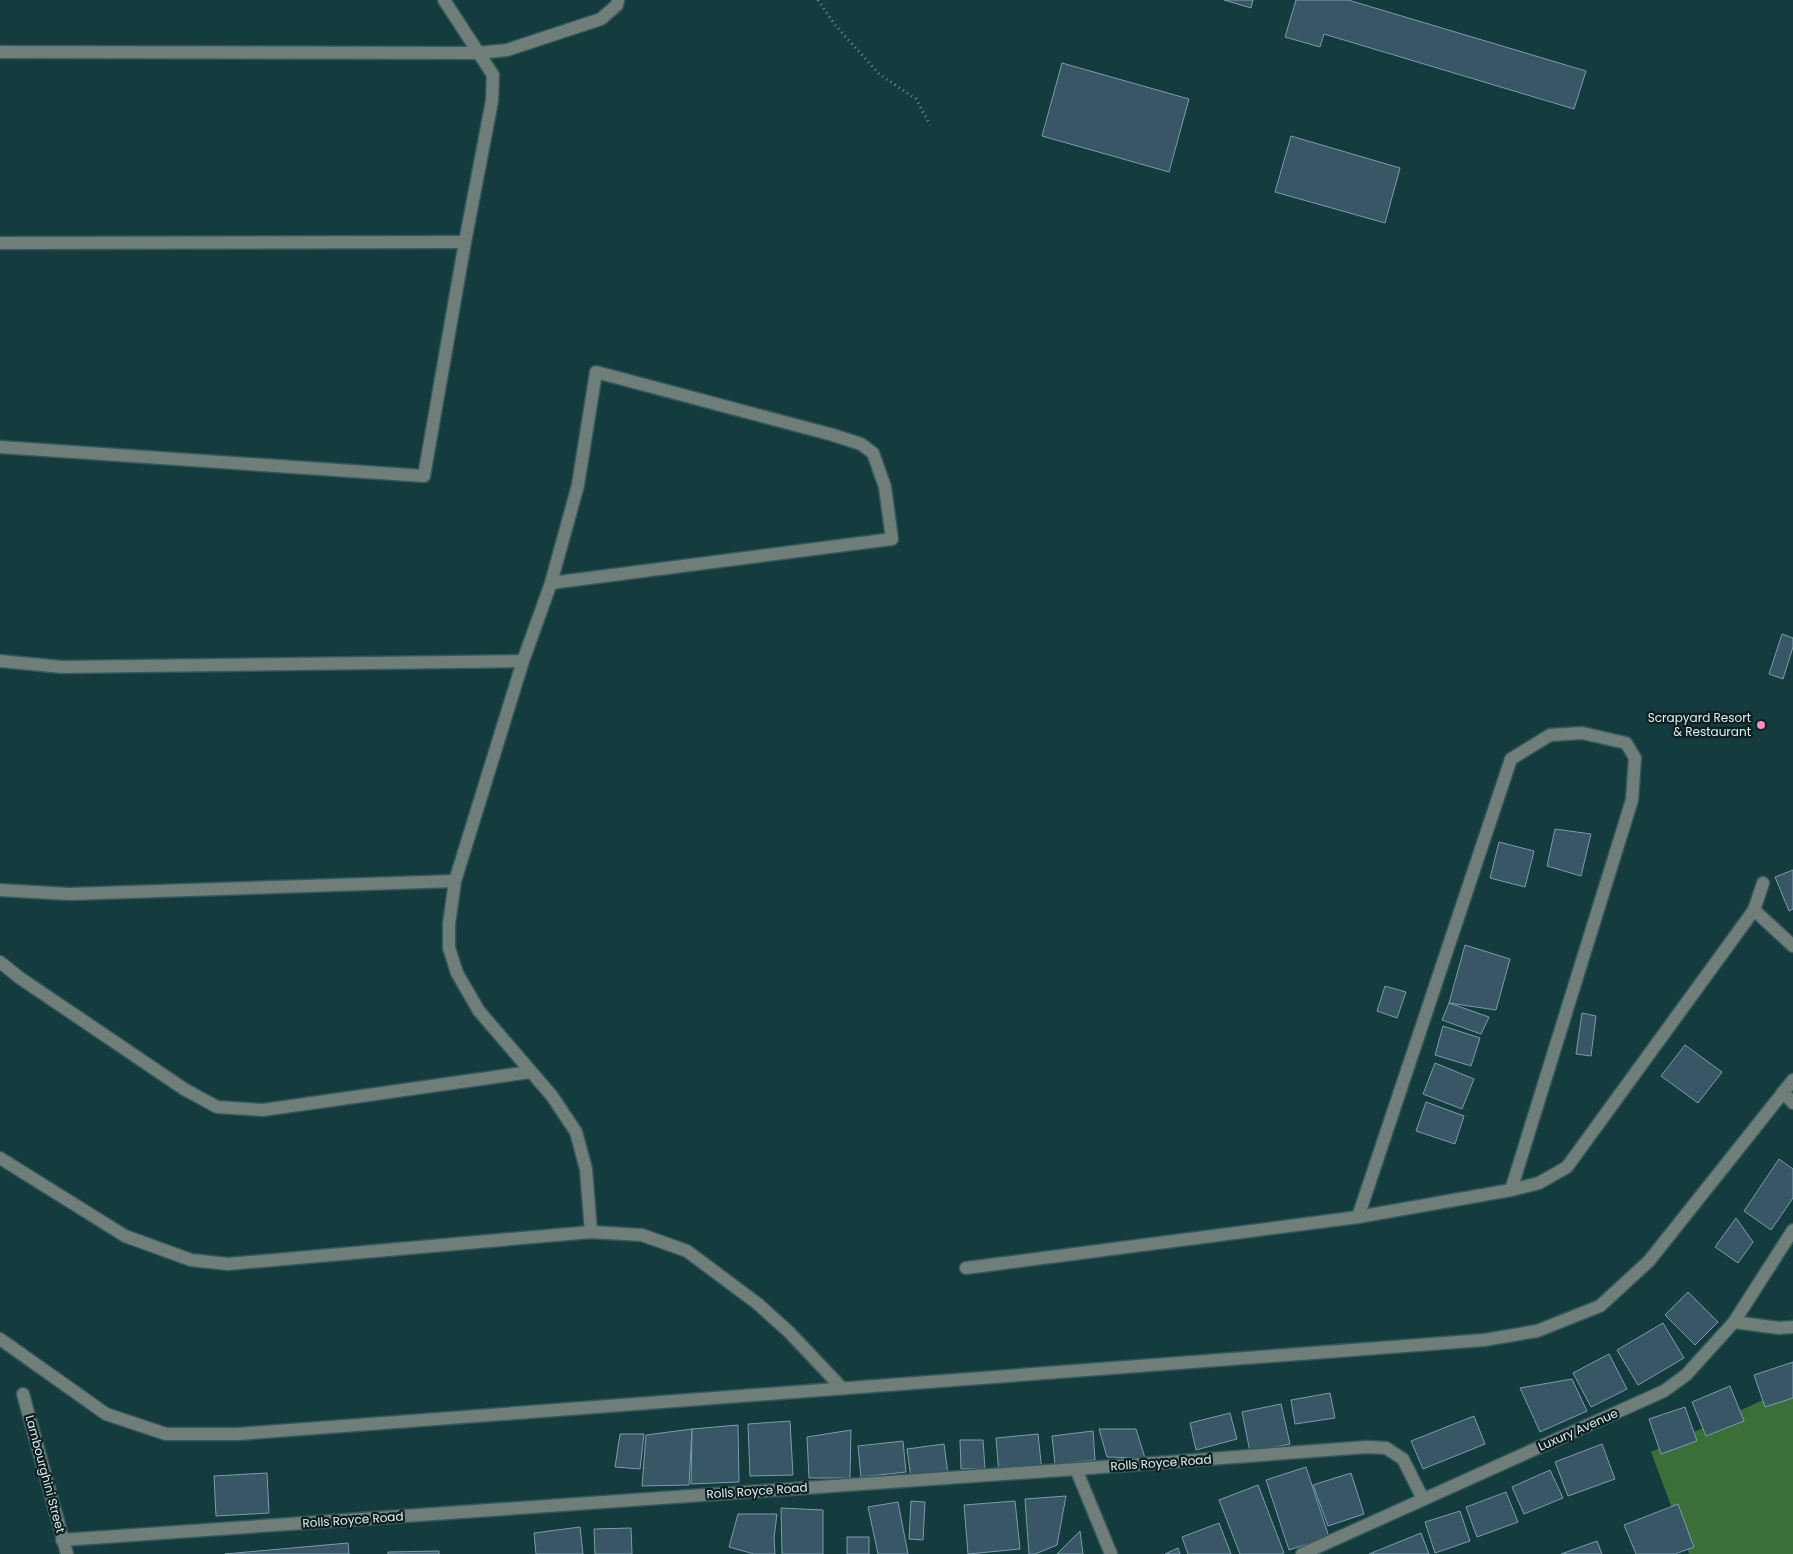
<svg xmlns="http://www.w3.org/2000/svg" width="1793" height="1554" viewBox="0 0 1793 1554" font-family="Poppins,sans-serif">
  <rect width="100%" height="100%" fill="#143b3e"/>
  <path fill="#3a7038" d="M1793,1386V1554H1689L1651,1452Z"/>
  <g fill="#385665" stroke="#7c9cad">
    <path d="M1224,0H1253L1251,8Z"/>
    <path d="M1296,0H1348L1586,71L1574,109L1324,34L1320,47L1285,37Z"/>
    <path d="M1062,63L1189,99L1169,172L1042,136Z"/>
    <path d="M1291,136L1400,168L1385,223L1275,192Z"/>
    <path d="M1782,634L1793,638V647L1783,679L1769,674Z"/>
    <path d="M1555,829L1591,834L1581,876L1547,866Z"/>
    <path d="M1499,842L1534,851L1525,887L1490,878Z"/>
    <path d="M1793,870V909L1789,911L1775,877Z"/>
    <path d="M1465,945L1510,959L1496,1010L1449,1003Z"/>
    <path d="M1385,986L1406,992L1397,1018L1377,1011Z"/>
    <path d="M1449,1003L1489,1017L1481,1034L1442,1020Z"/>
    <path d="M1582,1013L1596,1016L1591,1056L1576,1054Z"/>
    <path d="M1443,1026L1480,1038L1471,1066L1435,1055Z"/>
    <path d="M1685,1045L1722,1072L1698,1103L1661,1076Z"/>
    <path d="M1435,1063L1474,1079L1462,1109L1423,1094Z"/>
    <path d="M1426,1102L1464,1116L1455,1144L1416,1131Z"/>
    <path d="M1779,1159L1793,1169V1198L1771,1230L1744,1211Z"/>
    <path d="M1736,1218L1753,1242L1738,1263L1715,1247Z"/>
    <path d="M1688,1292L1718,1322L1695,1345L1665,1315Z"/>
    <path d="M1663,1323L1684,1358L1638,1385L1617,1350Z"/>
    <path d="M1609,1354L1627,1389L1591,1407L1573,1373Z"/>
    <path d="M1793,1362V1398L1765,1407L1754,1375Z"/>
    <path d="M1572,1379L1587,1411L1540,1432L1520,1388Z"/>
    <path d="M1730,1386L1744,1421L1706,1436L1692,1402Z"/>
    <path d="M1330,1393L1335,1418L1295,1424L1291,1400Z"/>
    <path d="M1281,1404L1290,1444L1250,1452L1242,1412Z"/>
    <path d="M1685,1407L1697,1441L1661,1454L1649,1419Z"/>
    <path d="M1230,1413L1237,1439L1196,1450L1190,1423Z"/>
    <path d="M1474,1416L1485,1444L1423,1469L1411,1441Z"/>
    <path d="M790,1421L793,1475L750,1476L748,1424Z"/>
    <path d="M738,1425L739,1482L691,1484L692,1429Z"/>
    <path d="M692,1429L689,1485L642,1486L646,1435Z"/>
    <path d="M1099,1429H1136L1145,1458L1107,1457Z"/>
    <path d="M851,1430L850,1478H809L807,1437Z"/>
    <path d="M1093,1431L1095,1460L1055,1464L1052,1436Z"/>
    <path d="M620,1434H644L640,1469L615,1467Z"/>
    <path d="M1038,1434L1042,1471L999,1475L996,1438Z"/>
    <path d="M960,1440H983L985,1469H961Z"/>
    <path d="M903,1441L906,1472L861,1477L858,1446Z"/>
    <path d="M944,1444L948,1474L911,1478L907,1449Z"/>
    <path d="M1602,1444L1615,1479L1568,1496L1555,1462Z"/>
    <path d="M1306,1467L1329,1537L1289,1550L1266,1480Z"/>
    <path d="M1550,1470L1563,1498L1524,1514L1512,1487Z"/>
    <path d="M267,1473L269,1513L216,1516L214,1476Z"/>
    <path d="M1351,1473L1364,1514L1328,1526L1313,1485Z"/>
    <path d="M1258,1485L1284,1553L1280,1554H1240L1219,1500Z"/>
    <path d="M1506,1492L1518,1522L1477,1537L1466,1507Z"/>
    <path d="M1066,1496L1057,1545L1035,1554H1029L1025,1499Z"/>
    <path d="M911,1501L925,1502L923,1540L909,1539Z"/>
    <path d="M1015,1501L1020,1549L968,1554L964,1505Z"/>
    <path d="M898,1502L908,1554H878L868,1507Z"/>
    <path d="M1678,1504L1694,1547L1675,1554H1636L1624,1525Z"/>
    <path d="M781,1508L823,1510V1554H782Z"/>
    <path d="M1460,1511L1470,1541L1435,1553L1425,1522Z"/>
    <path d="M738,1514H777L774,1538L775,1554H754L729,1547Z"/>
    <path d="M1219,1523L1231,1554H1188L1182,1537Z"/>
    <path d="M580,1527L583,1554H536L534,1533Z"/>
    <path d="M631,1528L632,1554H595L594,1529Z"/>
    <path d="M1080,1531L1083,1554H1057Z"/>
    <path d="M1421,1533L1429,1554H1369Z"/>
    <rect x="847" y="1537" width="22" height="17"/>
    <path d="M1597,1541L1602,1554H1561Z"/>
    <path d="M348,1543L349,1554H225Z"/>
    <path d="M1178,1548L1180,1554H1165Z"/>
    <path d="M439,1551V1554H388V1552Z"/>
  </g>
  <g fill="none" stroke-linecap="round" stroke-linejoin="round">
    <defs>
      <g id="minor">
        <path d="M0,52L478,53L507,50L601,19L617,5L618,0"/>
        <path d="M0,243L465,242"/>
        <path d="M0,447L424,476L465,242L492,101L493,75L444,0"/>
        <path d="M551,583L892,539L885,487L873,453L861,444L833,435L596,372L578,485L551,583L523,661L455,881L449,924V948L457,973L479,1011L552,1096L576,1132L586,1169L591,1232"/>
        <path d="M0,661L62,667L523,661"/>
        <path d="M0,890L69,894L455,881"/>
        <path d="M1754,910L1793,946"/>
        <path d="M0,962L20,978L184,1089L217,1107L263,1110L530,1072"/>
        <path d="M1783,1092L1793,1103"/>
        <path d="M0,1158L125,1236L191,1260L228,1264L591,1232L642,1235L687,1251L758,1304L789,1332L842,1388"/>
        <path d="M1358,1217L1511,759L1550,735L1582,733L1626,743L1635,758L1632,800L1511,1190"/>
        <path d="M966,1268L1358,1217L1511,1190L1539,1183L1567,1167L1754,910L1763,883"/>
        <path d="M1734,1322L1779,1328L1793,1327"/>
        <path d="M0,1339L106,1414L166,1434H238L1484,1340L1537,1331L1600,1306L1649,1261L1793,1080"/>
        <path d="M23,1394L67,1554"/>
        <path d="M1076,1469L1111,1554"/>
        <path d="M62,1540L1076,1469L1367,1447L1386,1448L1403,1459L1423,1499"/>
        <path d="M1302,1554L1664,1391L1686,1375L1734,1322L1793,1230"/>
      </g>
    </defs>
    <use href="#minor" stroke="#34585a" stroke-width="15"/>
    <path stroke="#729092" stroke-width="3" stroke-dasharray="1 4" stroke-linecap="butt" d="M818,0L835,25L879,74L916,99L930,125"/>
    <use href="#minor" stroke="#6f7e79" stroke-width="12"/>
  </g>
  <circle fill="#fb8fc4" stroke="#0f1f20" stroke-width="2" cx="1761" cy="725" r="5"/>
  <g text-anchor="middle" stroke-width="4.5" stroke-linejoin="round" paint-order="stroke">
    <g font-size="12" fill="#daeff0" stroke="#0f1f20" text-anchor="end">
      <text x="1751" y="722">Scrapyard Resort<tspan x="1751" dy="14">&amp; Restaurant</tspan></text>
    </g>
    <g font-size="12" fill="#daeff0" stroke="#0f1f20">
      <text transform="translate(1578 1430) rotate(-24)" y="4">Luxury Avenue</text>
      <text transform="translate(1161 1463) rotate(-4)" y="4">Rolls Royce Road</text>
      <text transform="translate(45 1474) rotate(75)" y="4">Lambourghini Street</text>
      <text transform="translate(757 1491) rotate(-4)" y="4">Rolls Royce Road</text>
      <text transform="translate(353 1520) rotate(-4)" y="4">Rolls Royce Road</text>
    </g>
  </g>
</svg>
